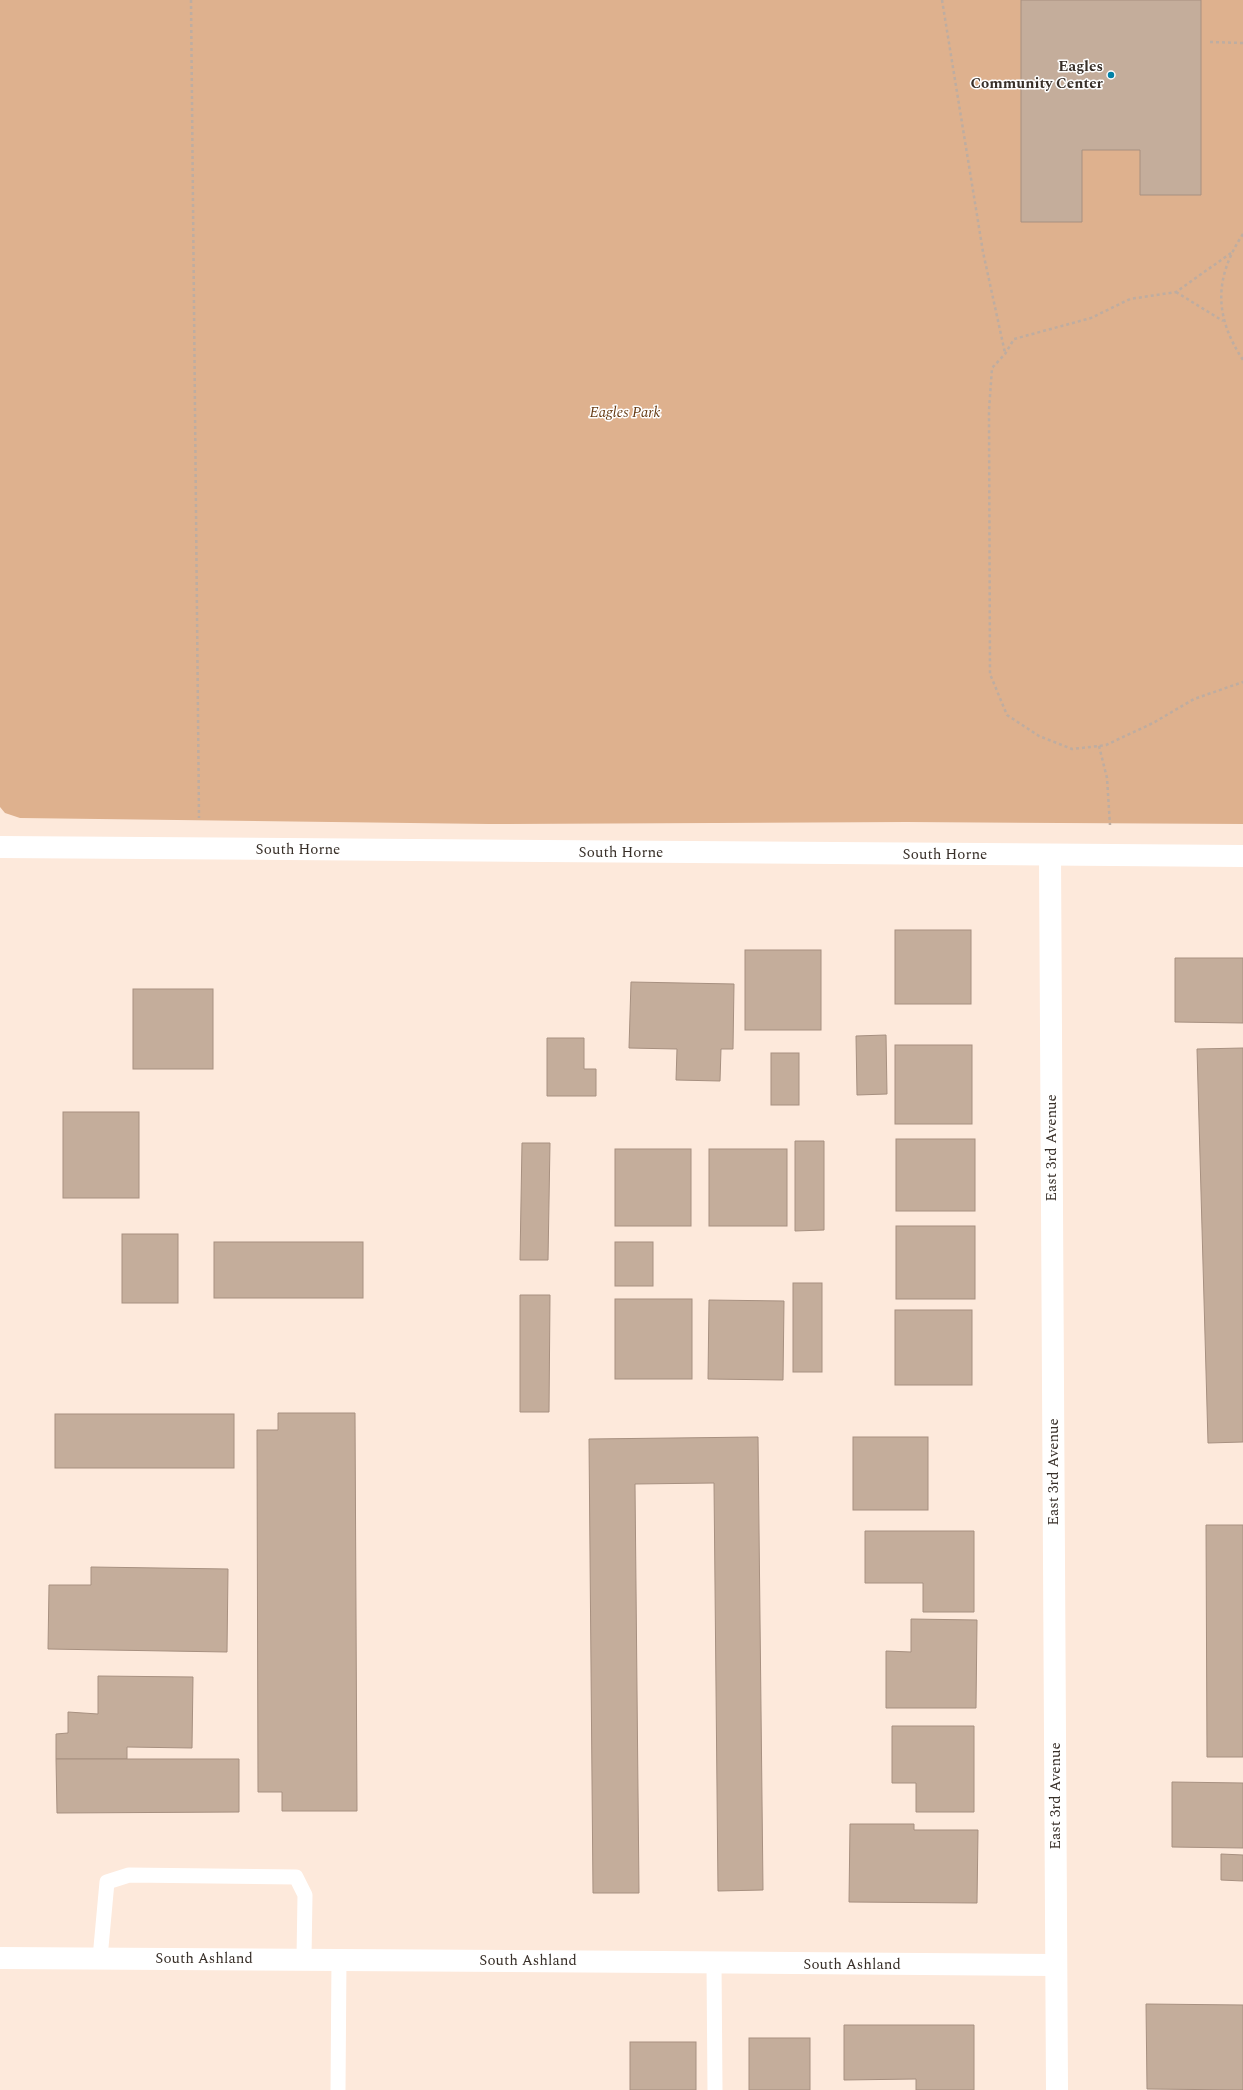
<svg xmlns="http://www.w3.org/2000/svg" width="1243" height="2090" viewBox="0 0 1243 2090" font-family="Spectral,serif">
  <rect width="100%" height="100%" fill="#fde9db"/>
  <path fill="#deb18e" d="M0,0H1243V824L906,822L489,824L20,818L5,813L0,807Z"/>
  <g fill="#c4ad9b" stroke="#a79080">
    <path d="M1021,0H1201V195H1140V150H1082V222H1021Z"/>
    <rect x="895" y="930" width="76" height="74"/>
    <rect x="745" y="950" width="76" height="80"/>
    <path d="M1175,958H1243V1023L1175,1022Z"/>
    <path d="M631,982L734,984L733,1049H721L720,1081L676,1080L677,1049L629,1048Z"/>
    <rect x="133" y="989" width="80" height="80"/>
    <path d="M886,1035L887,1094L857,1095L856,1036Z"/>
    <path d="M547,1038H584V1069H596V1096H547Z"/>
    <rect x="895" y="1045" width="77" height="79"/>
    <path d="M1243,1048V1442L1208,1443L1197,1049Z"/>
    <rect x="771" y="1053" width="28" height="52"/>
    <rect x="63" y="1112" width="76" height="86"/>
    <rect x="896" y="1139" width="79" height="72"/>
    <path d="M795,1141H824V1230L795,1231Z"/>
    <path d="M522,1143H550L548,1260H520Z"/>
    <rect x="615" y="1149" width="76" height="77"/>
    <rect x="709" y="1149" width="78" height="77"/>
    <rect x="896" y="1226" width="79" height="73"/>
    <rect x="122" y="1234" width="56" height="69"/>
    <rect x="214" y="1242" width="149" height="56"/>
    <rect x="615" y="1242" width="38" height="44"/>
    <rect x="793" y="1283" width="29" height="89"/>
    <path d="M520,1295H550L549,1412H520Z"/>
    <rect x="615" y="1299" width="77" height="80"/>
    <path d="M709,1300L784,1301L783,1380L708,1379Z"/>
    <rect x="895" y="1310" width="77" height="75"/>
    <path d="M278,1413H355L357,1811H282V1792H258L257,1430H278Z"/>
    <rect x="55" y="1414" width="179" height="54"/>
    <path d="M758,1437L763,1890L718,1891L714,1483L635,1484L639,1893H593L589,1439Z"/>
    <rect x="853" y="1437" width="75" height="73"/>
    <path d="M1206,1525H1243V1757H1207Z"/>
    <path d="M865,1531H974V1612H923V1583H865Z"/>
    <path d="M91,1567L228,1569L227,1652L48,1649L49,1585H91Z"/>
    <path d="M911,1619L977,1620L976,1708H886V1651L911,1652Z"/>
    <path d="M98,1676L193,1677L192,1748L127,1747V1759H56V1734L68,1733V1712L98,1714Z"/>
    <path d="M892,1726H974V1812H916V1783H892Z"/>
    <path d="M56,1759H239V1812L57,1813Z"/>
    <path d="M1172,1782L1243,1783V1848L1172,1847Z"/>
    <path d="M850,1824H914V1830H978L977,1903L849,1902Z"/>
    <path d="M1221,1854L1243,1855V1881L1221,1880Z"/>
    <path d="M1146,2004L1243,2005V2090L1147,2089Z"/>
    <path d="M844,2025H974V2090H916V2079L844,2080Z"/>
    <rect x="749" y="2038" width="61" height="52"/>
    <rect x="630" y="2042" width="66" height="48"/>
  </g>
  <g fill="none" stroke-linecap="round" stroke-linejoin="round">
    <g stroke="#beada1" stroke-width="2.5" stroke-dasharray="3 3" stroke-linecap="butt">
      <path d="M191,0L199,818"/>
      <path d="M942,0L983,252L1005,353"/>
      <path d="M1210,42L1243,43"/>
      <path d="M1243,234C1214,278 1214,316 1243,360"/>
      <path d="M1231,253L1176,292L1130,299L1091,318L1014,339L1005,354L992,368L989,410L990,674L1007,715L1039,736L1072,749L1099,746L1106,745L1153,723L1194,699L1243,682"/>
      <path d="M1176,292L1223,321"/>
      <path d="M1099,746L1107,778L1110,825"/>
    </g>
    <g stroke="#fff" stroke-width="15">
      <path d="M100,1958L107,1882L129,1875L296,1877L305,1895L304,1958"/>
      <path d="M714,1963L715,2090"/>
      <path d="M338,2090L339,1958"/>
    </g>
    <g stroke="#fff" stroke-width="22">
      <path d="M1050,855L1057,2090"/>
      <path d="M0,1958C352,1958 704,1963 1056,1965"/>
    </g>
    <path stroke="#fff" stroke-width="22" d="M0,847L1243,856"/>
  </g>
  <circle fill="#0281a6" stroke="#fff" stroke-width="1.5" cx="1111" cy="75" r="4"/>
  <g text-anchor="middle" stroke-width="3" stroke-linejoin="round" paint-order="stroke">
    <g font-size="15" font-weight="bold" fill="#382f28" stroke="#fff" text-anchor="end">
      <text x="1103" y="71">Eagles<tspan x="1103" dy="17">Community Center</tspan></text>
    </g>
    <g font-size="15" font-style="italic" fill="#663b14" stroke="#fff">
      <text x="625" y="417">Eagles Park</text>
    </g>
    <g font-size="15" fill="#382f28" stroke="#fff">
      <text x="298" y="854">South Horne</text>
      <text x="621" y="857">South Horne</text>
      <text x="945" y="859">South Horne</text>
      <text transform="translate(1051 1148) rotate(-90)" y="5">East 3rd Avenue</text>
      <text transform="translate(1053 1472) rotate(-90)" y="5">East 3rd Avenue</text>
      <text transform="translate(1055 1796) rotate(-90)" y="5">East 3rd Avenue</text>
      <text x="204" y="1963">South Ashland</text>
      <text x="528" y="1965">South Ashland</text>
      <text x="852" y="1969">South Ashland</text>
    </g>
  </g>
</svg>
